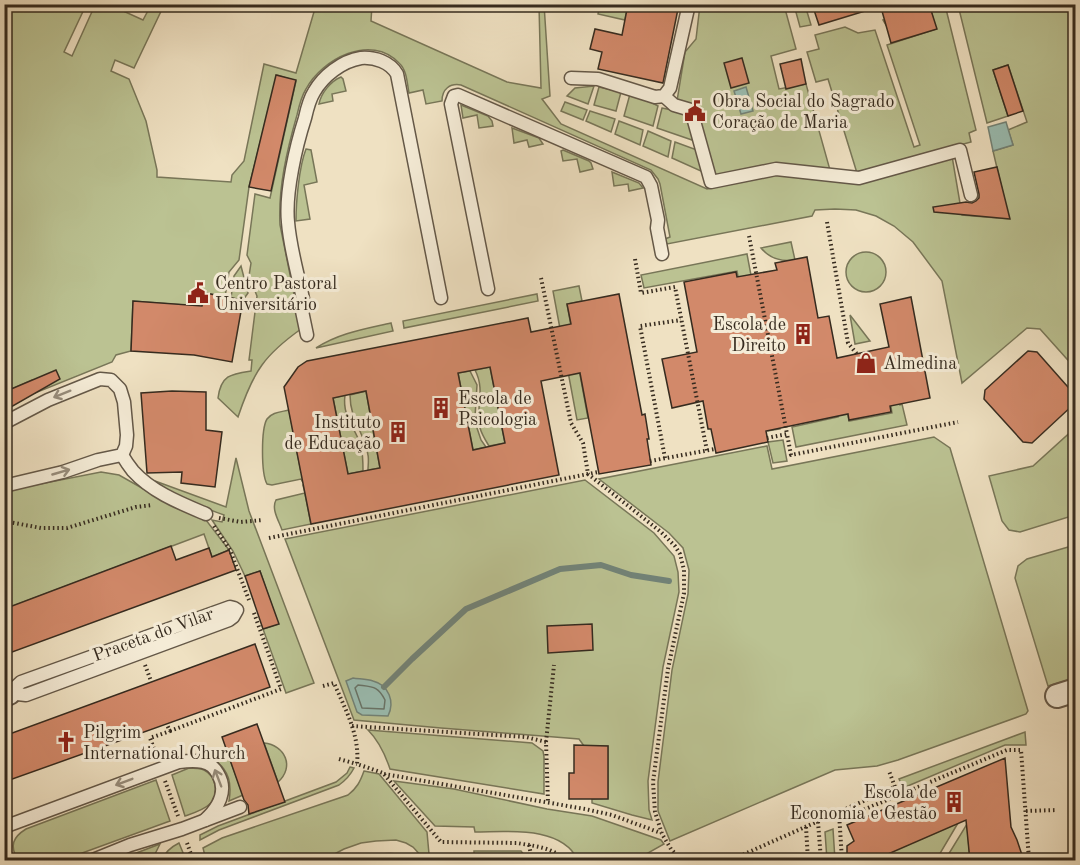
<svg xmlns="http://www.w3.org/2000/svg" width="1080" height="865" viewBox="0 0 1080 865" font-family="'Old Standard TT',serif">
  <rect width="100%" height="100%" fill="#efe1c2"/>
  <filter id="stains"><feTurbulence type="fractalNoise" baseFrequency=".00333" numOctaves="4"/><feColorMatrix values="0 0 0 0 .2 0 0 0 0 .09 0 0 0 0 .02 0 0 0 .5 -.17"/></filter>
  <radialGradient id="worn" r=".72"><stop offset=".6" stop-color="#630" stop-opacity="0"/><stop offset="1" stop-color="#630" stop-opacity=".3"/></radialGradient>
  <g fill="#bbc292" stroke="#787658" stroke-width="1.5">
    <path d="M544,4L550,96L542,99L561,124L707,189L775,174L856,183L952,156L962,215L1009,219L993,151L1013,145L1008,130L1027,122L1008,65L993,70L1008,116L987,123L958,5H1075V368L1040,329L1027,328L962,383L942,281L913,242L894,226L876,216L856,210L835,209L815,210L812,216L667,244L665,239L670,237L660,184L658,179L651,170L461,85C450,83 442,89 442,101L426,104L423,90L409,93C407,83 407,70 399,63C371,33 322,59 306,89C301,97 299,106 297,115C287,150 278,188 280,225L301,329C287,339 272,351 262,365C251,380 244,399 238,417L218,398C221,375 231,374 251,371L252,360H249L257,296L249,276L251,263L247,255L255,194L270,198L296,81L277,75L249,187L239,260L229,272L225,297L200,292L197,306L133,301L131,351L116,355L112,362L35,393L32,380L5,392V5H86L64,52L72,56L95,5H110L143,20L151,5H164L134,68L115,60L111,71L129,79L146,121L157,170V177L231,182L232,175L244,161L264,64L296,73L316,5H372L371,21L507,82L541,88L539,5Z"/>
    <path d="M600,5H628L625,20L598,14Z"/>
    <path d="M700,5H731L732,10L750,5H784L796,49L771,56L779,89L806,84L830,170L714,177L695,106L677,101L685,52L696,39Z"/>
    <path d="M794,5H805L811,25L800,27Z"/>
    <path d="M945,5L976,130L969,133L971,142L857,173L828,79L816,82L807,52L819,49L815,35L845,27L858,33L875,30L914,147L920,145L887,45L936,29L931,11L886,25L883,20Z"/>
    <path d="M341,77L343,79L346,91L332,94L333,101L319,104C321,93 331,81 341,77Z"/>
    <path d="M594,86L588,104L567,96L575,88Z"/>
    <path d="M599,87L621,92L616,111L594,105Z"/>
    <path d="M630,94L645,99L658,106L653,126L624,116Z"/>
    <path d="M565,102L587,110L583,120L561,111Z"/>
    <path d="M461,105L488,116L492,121L493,126L479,128L477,115L463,118Z"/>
    <path d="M662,108C691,113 688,113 695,141L657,128Z"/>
    <path d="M590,111L615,119L611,132L586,121Z"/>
    <path d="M619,121L643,130L640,145L615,134Z"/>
    <path d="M512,128L539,138L543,144L529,147L527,140L514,143Z"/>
    <path d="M648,131L671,141L668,157L643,146Z"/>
    <path d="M675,142L697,150L703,172L672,158Z"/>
    <path d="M306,149L311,150L317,182L304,185L310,219L296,221C296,202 299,167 306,149Z"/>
    <path d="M563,150L589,161L591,163L593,169L580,172L577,159L563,161L561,151Z"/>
    <path d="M612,172L639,183L643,188L629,191L628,184L614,186Z"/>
    <path d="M791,242L795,260C781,262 770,259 761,248Z"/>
    <circle cx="866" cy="272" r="20"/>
    <path d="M747,254L780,429L768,431L737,271L644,288L641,275Z"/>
    <path d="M241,266L248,293L243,300L231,298L234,276Z"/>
    <path d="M579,286L582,301L567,304L588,418L577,420L553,291Z"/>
    <path d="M537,294L538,301L404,328L403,321Z"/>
    <path d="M850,315L870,341L855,344Z"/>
    <path d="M391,323L393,331L316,348C339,333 365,329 391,323Z"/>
    <path d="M490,367L505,443L489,446C486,441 482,435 480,428C475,408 486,391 475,370Z"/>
    <path d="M470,371L477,385L475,417L477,428L481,440L486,447L473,450L458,373Z"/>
    <path d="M366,391L380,468L368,470C368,465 369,460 368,455C364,432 350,420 350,395Z"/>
    <path d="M345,395C342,417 355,427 361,446C363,455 363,462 363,471L348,474L333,398Z"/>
    <path d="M898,399L900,405L902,404L907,425L796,447L792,427L838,417L837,412L847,410L849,421L892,413L890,401Z"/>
    <path d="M289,410L301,472L342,464L343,473L302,481L301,479L272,485L267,484C261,473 261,429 267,419C272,412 281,412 289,410Z"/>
    <path d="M1075,428V515L1020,532L1009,530L1002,521L989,476L1033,466Z"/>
    <path d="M934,437L950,448L1028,711L1026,714L898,760L877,766L835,770L670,841L658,811V782L672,670L688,594L689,570L683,548L669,533L599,479L767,446L772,469Z"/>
    <path d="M783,440L787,461L773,463L768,442Z"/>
    <path d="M236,458L249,511L314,683L286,693L263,629L278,624L260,571L245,576L233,551L212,520L222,522L224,515C197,505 178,499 155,481L226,507Z"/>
    <path d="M101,472L119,475L179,509L206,520L229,550L212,557L204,534L5,609L4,491Z"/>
    <path d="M344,477L305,494L311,524L282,530C279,521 271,509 276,500L305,493L303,485Z"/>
    <path d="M585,480L654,533L674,556L678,572L679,592L663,667L648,781L649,810L652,820L632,815L592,803V799L608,798V746H584L579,739L441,728L354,720L285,539Z"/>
    <path d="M1075,545V678L1048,686L1015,578L1018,566L1027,559Z"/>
    <path d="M368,730L532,743L543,751L544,757V794L390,769C385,754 379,741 368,730Z"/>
    <path d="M1025,732L1026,745H1005L903,788L899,779Z"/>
    <path d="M264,743C285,745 295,767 278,782Z"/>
    <path d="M228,754L243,795L229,801C232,783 229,771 215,760Z"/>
    <path d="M350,767L354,768C350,776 346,780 339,785L219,830L200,840V835L218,826L336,782L347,773Z"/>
    <path d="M189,768C194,768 199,768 204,770C216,776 219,793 211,803C204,810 194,813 185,816L172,775Z"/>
    <path d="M364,771L379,774L427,832L429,854L424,859L413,847L406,843L396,840L376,841L361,843L344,849L323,860H206L203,848L222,838L348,795C357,788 360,782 364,771Z"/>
    <path d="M156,780L170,821L63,860H18C9,846 13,837 26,829Z"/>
    <path d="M394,781L454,789L547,809L592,816L661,840L664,844L646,854L639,860H578C561,825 507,832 475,832L474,827L435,826Z"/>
    <path d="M958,823L939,855L945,860L967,824L970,860H872Z"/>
    <path d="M833,829L835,860H827L825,832Z"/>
    <path d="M179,843L186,860H162C165,852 171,847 179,843Z"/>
    <path d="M160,844L152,860H118Z"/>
    <path d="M474,851H521L528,860H474Z"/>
    <path d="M377,854C389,854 400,851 410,860H354L364,856Z"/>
  </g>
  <g fill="#9abeb3" stroke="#728378" stroke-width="1.5">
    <path d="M746,87L753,111L741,114L734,91Z"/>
    <path d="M1006,122L1013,145L993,151L988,127Z"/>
    <path d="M353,678C359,679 367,679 373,681C389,685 395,702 388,716L362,715L357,712L346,681Z"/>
  </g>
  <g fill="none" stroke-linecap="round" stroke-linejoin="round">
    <path stroke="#687469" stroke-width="1.5" d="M358,685C373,687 378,686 385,700L384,709L362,708L355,688Z"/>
    <path stroke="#728378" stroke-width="6" d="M384,687L412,659L466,609L560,569L601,565L631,575L669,581"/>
  </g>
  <g fill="#d2896a" stroke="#362b1f" stroke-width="1.5" fill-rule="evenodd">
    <path d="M628,4H679L663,83L598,69L602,52L590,49L595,29L622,35Z"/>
    <path d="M812,4H874L875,8L819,25Z"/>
    <path d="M880,4H929L937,29L891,43Z"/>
    <path d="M742,58L749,83L731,88L724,63Z"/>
    <path d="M801,59L806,84L786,89L780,64Z"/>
    <path d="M1008,65L1023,111L1008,116L993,70Z"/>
    <path d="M276,75L296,80L271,191L249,187Z"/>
    <path d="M997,167L1010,219L934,212L933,207L966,202L972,203L976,201L979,198V194L974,172Z"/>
    <path d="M807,257L818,318L829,316L837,358L889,347L880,304L911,297L930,398L890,406L891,412L849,420L848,414L766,431L768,442L716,453L711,429H708L703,401L672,408L662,359L697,352L684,282L736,272L737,277L777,270L775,263Z"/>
    <path d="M205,293L243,300L232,362L194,355L131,351L133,301L202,306Z"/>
    <path d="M619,294L642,415L645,414L649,439H647L651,465L599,474L580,373L541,381L559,475L311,524L284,387L298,367L307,361L528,318L531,332L571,324L567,304ZM490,367L505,443L473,450L458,373ZM366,391L380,468L348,474L333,398Z"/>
    <path d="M1028,351L1037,352L1075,395L1074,404L1032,443L1023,442L984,399L985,390Z"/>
    <path d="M56,370L60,379L4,411V392Z"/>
    <path d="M172,391L206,392V430L222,432L215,487L181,483L182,472L147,473L141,393Z"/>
    <path d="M171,546L176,560L209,548L212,557L229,550L236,570L4,655V609Z"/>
    <path d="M260,571L279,624L263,629L245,576Z"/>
    <path d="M592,624L593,650L548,653L547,626Z"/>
    <path d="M255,644L270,687L4,782V736Z"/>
    <path d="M257,724L285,802L249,814L248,805L244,800L222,737Z"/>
    <path d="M574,745L608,746V799H569V773H574Z"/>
    <path d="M1005,758L1011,827L1017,840L1024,861H970L966,820L872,861H847V846L854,841L847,825Z"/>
  </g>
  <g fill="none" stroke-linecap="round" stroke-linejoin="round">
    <defs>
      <g id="lane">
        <path d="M571,78L598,79L655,97L664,96L670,88L689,4"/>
        <path d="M664,96L674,105L691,110L711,182L776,169L859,178L960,150L971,195"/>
        <path d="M488,289L451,104L454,96L458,95L646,177L651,186L658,220L657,228L662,254"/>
        <path d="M307,335L302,311L303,299C298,274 290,248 288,222C285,193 296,146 305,118C307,109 309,100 314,92C323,76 342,61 361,58C375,57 390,62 397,74L441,298"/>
        <path d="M4,423L48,400L100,379L111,380L120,389L124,402L127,435L126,446L122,455L98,460L63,472L4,486"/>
        <path d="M122,455C125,460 129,466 133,471C152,492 180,503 206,514"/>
        <path d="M230,607L234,608L237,610L233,617L229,620L26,695L9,693L21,682Z"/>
        <path d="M4,827L179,762C186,761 195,760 203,762C209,763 215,768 218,774C228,791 218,808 205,820"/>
        <path d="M93,860L130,845L182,829L240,807"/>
      </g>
      <g id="street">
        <path d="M4,692L9,693"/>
        <path d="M1057,696L1076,690"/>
      </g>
    </defs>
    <use href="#lane" stroke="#645848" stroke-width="15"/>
    <use href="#street" stroke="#645848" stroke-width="26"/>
    <g stroke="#362b1f" stroke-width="4" stroke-dasharray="1.5 3" stroke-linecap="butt">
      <path d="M827,222L848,343L857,354"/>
      <path d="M749,236L787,434"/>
      <path d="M635,259L641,293L675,287L707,451"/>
      <path d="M541,278L571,423L583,443L588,474L661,532L675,546L680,554L684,570V593L668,669L653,782L655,812L662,834L671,849L681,860"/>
      <path d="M767,438L787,434L791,455L958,422"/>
      <path d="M665,458L640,326L681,320"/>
      <path d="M650,461L715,449"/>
      <path d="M219,518L241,522L263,520"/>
      <path d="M4,521L41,528H67L136,507L153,505"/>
      <path d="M214,526L230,550L249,600"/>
      <path d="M269,538L598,472"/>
      <path d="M145,665L151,681"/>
      <path d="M323,686L334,683C345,709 360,735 357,764L383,773L441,842L517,843C533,846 553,847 564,860"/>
      <path d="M352,726L526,737L546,742L548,803"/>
      <path d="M170,731L281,689L253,610"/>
      <path d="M546,742L554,665"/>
      <path d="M157,757L150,738L170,731L167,725"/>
      <path d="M339,759L357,764"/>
      <path d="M384,774L585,809L612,815L661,833"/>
      <path d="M165,781L178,816"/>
      <path d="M1026,811L1057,810"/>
      <path d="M839,813L842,860"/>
      <path d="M839,820L1007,750H1021L1029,860"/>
      <path d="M818,822L821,860"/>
      <path d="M806,827L808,860"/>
      <path d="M187,843L193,860"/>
      <path d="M4,845L13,860"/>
      <path d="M529,845L532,860"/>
      <path d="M731,860L895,787L889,771"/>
      <path d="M941,860L942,858"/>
    </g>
    <use href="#lane" stroke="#f5ecd7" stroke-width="12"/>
    <use href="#street" stroke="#f5ecd7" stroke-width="22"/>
  </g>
  <defs><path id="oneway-shaft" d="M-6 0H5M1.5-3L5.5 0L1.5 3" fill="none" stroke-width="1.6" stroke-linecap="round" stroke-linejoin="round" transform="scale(1.5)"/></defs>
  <g stroke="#968c7b">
    <use href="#oneway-shaft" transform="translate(62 394) rotate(158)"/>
    <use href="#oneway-shaft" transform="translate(61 472) rotate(-16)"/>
    <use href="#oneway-shaft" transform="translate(218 778) rotate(-111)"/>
    <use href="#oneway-shaft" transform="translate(124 782) rotate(159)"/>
  </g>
  <defs>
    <symbol id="civic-bare" viewBox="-9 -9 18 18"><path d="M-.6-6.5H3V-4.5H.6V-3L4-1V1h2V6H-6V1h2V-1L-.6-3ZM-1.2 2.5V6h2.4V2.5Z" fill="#8f2418" stroke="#f5ecd7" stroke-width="2.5" paint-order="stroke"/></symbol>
    <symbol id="building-bare" viewBox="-9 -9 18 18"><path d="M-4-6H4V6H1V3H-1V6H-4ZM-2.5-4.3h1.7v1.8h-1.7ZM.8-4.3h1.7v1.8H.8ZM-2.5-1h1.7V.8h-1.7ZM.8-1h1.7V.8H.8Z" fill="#8f2418" stroke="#f5ecd7" stroke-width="2.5" paint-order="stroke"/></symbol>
    <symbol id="shop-bare" viewBox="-9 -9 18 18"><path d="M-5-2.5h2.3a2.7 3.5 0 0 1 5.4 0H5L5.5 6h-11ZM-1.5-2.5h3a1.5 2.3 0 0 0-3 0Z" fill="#8f2418" stroke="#f5ecd7" stroke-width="2.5" paint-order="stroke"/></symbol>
    <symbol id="church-bare" viewBox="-9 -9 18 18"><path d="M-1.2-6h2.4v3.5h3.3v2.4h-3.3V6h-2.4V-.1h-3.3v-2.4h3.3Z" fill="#8f2418" stroke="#f5ecd7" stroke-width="2.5" paint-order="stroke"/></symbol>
  </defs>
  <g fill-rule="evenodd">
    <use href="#civic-bare" x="680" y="96" width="30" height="30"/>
    <use href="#civic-bare" x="183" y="278" width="30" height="30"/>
    <use href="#building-bare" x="788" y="319" width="30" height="30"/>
    <use href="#shop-bare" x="851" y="348" width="30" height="30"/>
    <use href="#building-bare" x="426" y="393" width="30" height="30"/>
    <use href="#building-bare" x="383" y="417" width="30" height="30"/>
    <use href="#church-bare" x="51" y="727" width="30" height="30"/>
    <use href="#building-bare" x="939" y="787" width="30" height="30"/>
  </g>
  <g text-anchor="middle" stroke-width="6" stroke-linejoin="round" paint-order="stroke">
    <g font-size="18" fill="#362b1f" stroke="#f5ecd7" text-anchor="start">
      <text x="712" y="107">Obra Social do Sagrado<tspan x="712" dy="21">Coração de Maria</tspan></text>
      <text x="215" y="289">Centro Pastoral<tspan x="215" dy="21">Universitário</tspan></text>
      <text x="786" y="330" text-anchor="end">Escola de<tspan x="786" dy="21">Direito</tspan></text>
      <text x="883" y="369">Almedina</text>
      <text x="458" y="404">Escola de<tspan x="458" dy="21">Psicologia</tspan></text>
      <text x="381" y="428" text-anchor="end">Instituto<tspan x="381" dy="21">de Educação</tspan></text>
      <text x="83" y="738">Pilgrim<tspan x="83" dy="21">International Church</tspan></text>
      <text x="937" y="798" text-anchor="end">Escola de<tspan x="937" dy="21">Economia e Gestão</tspan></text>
    </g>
    <g font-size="18" fill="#362b1f" stroke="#f5ecd7">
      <text transform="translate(153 634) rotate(-20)" y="6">Praceta do Vilar</text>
    </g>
  </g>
  <rect width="1080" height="865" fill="none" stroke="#efe1c2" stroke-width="24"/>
  <rect x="6" y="6" width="1068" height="853" fill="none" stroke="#362b1f" stroke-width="3"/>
  <rect x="12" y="12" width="1056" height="841" fill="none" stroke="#362b1f" stroke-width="1.5"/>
  <rect width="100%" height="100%" filter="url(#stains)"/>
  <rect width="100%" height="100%" fill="url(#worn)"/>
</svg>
